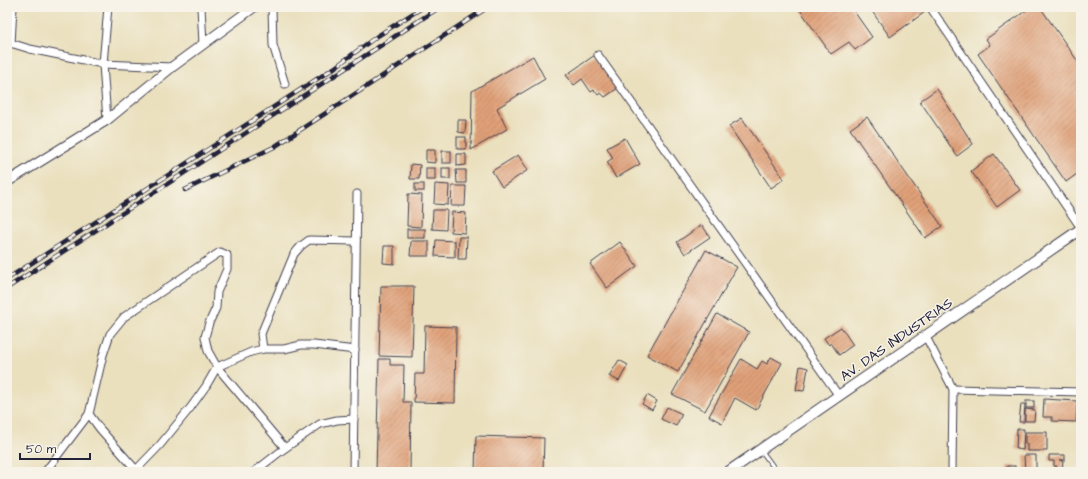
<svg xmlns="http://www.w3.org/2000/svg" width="1088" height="479" viewBox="0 0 1088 479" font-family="'Architects Daughter',sans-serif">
  <defs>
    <pattern id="building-hatch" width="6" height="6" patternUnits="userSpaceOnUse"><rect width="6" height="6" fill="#e0a078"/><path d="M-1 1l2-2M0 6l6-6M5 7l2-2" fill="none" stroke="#b58264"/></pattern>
  </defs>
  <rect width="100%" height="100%" fill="#f7f3e8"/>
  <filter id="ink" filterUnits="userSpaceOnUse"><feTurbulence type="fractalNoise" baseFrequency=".025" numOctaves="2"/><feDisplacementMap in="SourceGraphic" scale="8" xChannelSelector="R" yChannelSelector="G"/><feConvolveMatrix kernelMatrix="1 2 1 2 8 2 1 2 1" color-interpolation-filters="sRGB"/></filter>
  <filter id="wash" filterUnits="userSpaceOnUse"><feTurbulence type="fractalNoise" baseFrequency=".012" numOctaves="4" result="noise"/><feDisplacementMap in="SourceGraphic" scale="16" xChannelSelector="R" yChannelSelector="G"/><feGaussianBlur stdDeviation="0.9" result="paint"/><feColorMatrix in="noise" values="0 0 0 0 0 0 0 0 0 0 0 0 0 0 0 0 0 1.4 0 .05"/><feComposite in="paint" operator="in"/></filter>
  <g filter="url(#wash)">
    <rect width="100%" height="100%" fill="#eae0be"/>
    <g id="blocks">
      <g fill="url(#building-hatch)">
        <path d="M798,7H851L872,37L855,50L849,42L831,54Z"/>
        <path d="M869,7H922L925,12L890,37Z"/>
        <path d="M1031,7H1040L1081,66V171L1066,182L978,54L990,45L986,39Z"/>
        <path d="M595,55L618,88L605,97L601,93L598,95L594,90L591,92L582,79L574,85L566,75Z"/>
        <path d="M533,56L545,79L497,108L507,129L471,150L472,91Z"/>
        <path d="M937,89L973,144L957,156L920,101Z"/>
        <path d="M867,117L942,226L925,238L850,129Z"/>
        <path d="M742,118L784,179L771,188L729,126Z"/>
        <path d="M458,120H466L465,133L458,132Z"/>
        <rect x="457" y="137" width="9" height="12"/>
        <path d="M625,138L640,164L616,178L607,162L613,158L607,148Z"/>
        <path d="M426,150H435V163L426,162Z"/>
        <rect x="442" y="151" width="9" height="12"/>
        <path d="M457,154H466V165L457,166Z"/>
        <path d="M994,154L1020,190L997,207L971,171Z"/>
        <path d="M518,155L528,170L502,187L492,171Z"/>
        <path d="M411,164L420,165L419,179H410Z"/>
        <rect x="426" y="168" width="9" height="12"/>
        <rect x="442" y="168" width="8" height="11"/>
        <path d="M456,170H466V183H457Z"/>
        <rect x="415" y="184" width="9" height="7"/>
        <path d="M435,184L449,185L448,205L434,204Z"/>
        <path d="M452,186H466L465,206H451Z"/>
        <path d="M408,194L422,195L421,227L407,226Z"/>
        <path d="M433,210H447L446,230L432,229Z"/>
        <path d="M452,212L466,213L465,233L451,232Z"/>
        <path d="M702,225L710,237L685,254L677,242Z"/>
        <rect x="407" y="229" width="18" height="9"/>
        <path d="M459,237H467L466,259H458Z"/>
        <path d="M436,240L455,241V257L435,256Z"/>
        <path d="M411,241H429V256H410Z"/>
        <path d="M620,242L637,266L607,288L590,264Z"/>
        <path d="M384,246H394V264L383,263Z"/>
        <path d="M706,250L737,267L678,372L647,355Z"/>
        <path d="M381,286H414L412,357L379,356Z"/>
        <path d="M717,314L749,332L705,411L672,394Z"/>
        <path d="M425,326L456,327L455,403L414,402L415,374H424Z"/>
        <path d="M841,327L853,345L839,355L831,343L829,345L824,338Z"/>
        <path d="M771,357L782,363L756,410L735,398L722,423L709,416L741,359L757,369L762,361L767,364Z"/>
        <path d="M379,359H390V365H404L403,402H411L410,472L376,471Z"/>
        <path d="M619,360L628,365L619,381L609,376Z"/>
        <path d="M800,366L808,368L804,391L796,390Z"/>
        <path d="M647,395L657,401L652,410L642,404Z"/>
        <path d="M1044,399L1077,401L1076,422L1052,421V417H1043Z"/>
        <rect x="1026" y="401" width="8" height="7"/>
        <path d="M1021,404H1025L1024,422H1019Z"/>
        <path d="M667,407L682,414L676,426L661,419Z"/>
        <path d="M1025,409L1035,410L1034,421H1025Z"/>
        <path d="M1017,429H1024L1023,450L1016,449Z"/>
        <path d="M1025,432H1047V451H1027V444H1025Z"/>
        <path d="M476,436L544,438L543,472H475Z"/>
        <path d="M1024,455H1036V472H1025Z"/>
        <path d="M1049,455H1065V460H1059H1063L1062,472H1053L1054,468H1056L1057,466H1054V461H1049Z"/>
        <rect x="1007" y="466" width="8" height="6"/>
      </g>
    </g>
  </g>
  <g filter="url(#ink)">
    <use href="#blocks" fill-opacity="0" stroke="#403e4f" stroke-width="1"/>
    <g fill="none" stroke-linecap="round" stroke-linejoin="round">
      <defs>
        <path id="service" d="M761,450L777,472"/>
        <g id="minor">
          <path d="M201,7L203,44"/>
          <path d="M272,7L273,45L285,84"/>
          <path d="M930,7L1081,228"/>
          <path d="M7,42L30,49L103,64L172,67"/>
          <path d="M11,44L13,7"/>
          <path d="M598,55L839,396"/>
          <path d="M107,120L103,64L108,7"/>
          <path d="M925,335L953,389L952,472"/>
          <path d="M263,349L261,334L294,254L301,246L309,240L356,241"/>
          <path d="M953,389L1081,392"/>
          <path d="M89,414L100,429L138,472"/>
          <path d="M136,470L160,445L191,407L206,386L217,367L251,352L263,349H284L301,345H314L355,350"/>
          <path d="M45,472L89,414L103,355L110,334L124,317L220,252L227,255V269L217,292L216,308L209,323L205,337L208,351L217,367L285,448"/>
          <path d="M254,472L285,448L320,424L337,420L354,419"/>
          <path d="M353,472L357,194"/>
        </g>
        <path id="tertiary" d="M7,182L107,120L172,67L254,7"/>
        <path id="secondary" d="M728,472L1081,229"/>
      </defs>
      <use href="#service" stroke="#403e4f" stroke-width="5.5"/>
      <use href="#minor" stroke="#403e4f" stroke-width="9"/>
      <use href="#tertiary" stroke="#403e4f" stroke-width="11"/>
      <use href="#secondary" stroke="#403e4f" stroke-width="12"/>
      <use href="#service" stroke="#fff" stroke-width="3.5"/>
      <use href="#minor" stroke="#fff" stroke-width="7"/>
      <use href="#tertiary" stroke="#fff" stroke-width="9"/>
      <use href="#secondary" stroke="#fff" stroke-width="10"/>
      <defs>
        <g id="rail">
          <path d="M185,190L274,147L488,7"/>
          <path d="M7,279L334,68L376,37L423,7"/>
          <path d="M7,288L440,7"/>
        </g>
      </defs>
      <use href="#rail" stroke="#22223b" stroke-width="4.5"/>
      <use href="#rail" stroke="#f7f3e8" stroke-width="3" stroke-dasharray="9" stroke-linecap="butt"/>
    </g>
  </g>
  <g text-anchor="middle" stroke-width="3" stroke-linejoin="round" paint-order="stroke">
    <g font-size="14" fill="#22223b" stroke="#f7f3e8">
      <text transform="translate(896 339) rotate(-35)" y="5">AV. DAS INDUSTRIAS</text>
    </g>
  </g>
  <rect width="1088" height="479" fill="none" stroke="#f7f3e8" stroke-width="24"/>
  <path d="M20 453v6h70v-6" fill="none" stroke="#22223b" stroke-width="2"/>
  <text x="26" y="453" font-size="12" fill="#22223b" stroke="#f7f3e8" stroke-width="3" paint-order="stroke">50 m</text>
</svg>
